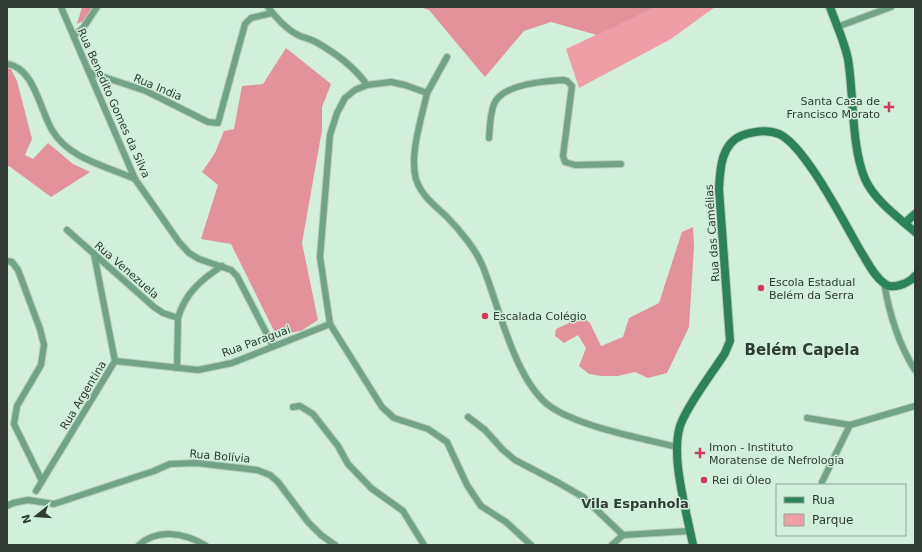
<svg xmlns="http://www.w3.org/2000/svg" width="922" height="552" viewBox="0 0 922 552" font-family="'DejaVu Sans',sans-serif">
  <rect width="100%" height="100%" fill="#d2efdc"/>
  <path fill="#ef9ea7" d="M656,7H715L671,39L579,88L566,49Z"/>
  <g fill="#e3919b">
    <path d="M82,7H92L85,20L77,24Z"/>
    <path d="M421,7H656L597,35L551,22L524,31L485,77L429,10Z"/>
    <path d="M286,48L331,84L322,107V130L302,243L318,320L301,331L276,335L231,244L201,239L218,185L202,172L215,153L224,131L234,129L242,86L263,84Z"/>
    <path d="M7,69H11L17,81L32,139L25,155L33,159L48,143L73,164L90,172L51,197L9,166L7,167Z"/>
    <path d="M693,227L694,247L689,327L667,373L648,378L635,372L618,376H601L589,374L579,366L586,348L578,335L564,343L555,336L556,329L569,323V315L576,312L590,323L601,346L623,337L629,318L659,303L682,232Z"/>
  </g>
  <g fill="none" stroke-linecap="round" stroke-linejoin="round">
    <defs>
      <g id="street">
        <path d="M61,7L135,179L179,242L189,253L199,259L231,270L237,276L273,346"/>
        <path d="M268,7C275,17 288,31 300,36C305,38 310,39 314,41C334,52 354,66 367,85"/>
        <path d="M837,27L891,7"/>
        <path d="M74,36L83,28L97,7"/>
        <path d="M7,64C34,67 40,110 52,130C69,159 106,166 135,179"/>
        <path d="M89,72L146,91L208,122L218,123L245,24L251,18L272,13"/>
        <path d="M427,93L447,57"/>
        <path d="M489,138C490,127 490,114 494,104C502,84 545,81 563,80L567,81L572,86L563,156L565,162L575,165L621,164"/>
        <path d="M67,230L154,307L163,313L178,318"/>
        <path d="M7,261L12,262L18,270L40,329L44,345L41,365L17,406L14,424L42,481"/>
        <path d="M884,283C889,312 899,345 915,370"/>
        <path d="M115,361L198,370L232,363L330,324"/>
        <path d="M177,368L178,318C185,293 202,279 222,266"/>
        <path d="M293,407L300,406L313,414L338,446L348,464L371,488L403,511L424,545"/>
        <path d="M468,417L485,430L503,450L515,460L559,483L583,497L623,535"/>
        <path d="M807,418L850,425L915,406"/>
        <path d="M822,482L850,425"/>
        <path d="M36,491L115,361L94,254"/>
        <path d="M7,506L13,503L28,500L54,504L154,471L170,464L196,463L257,470L270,475L278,482L308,522L321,535L335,545"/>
        <path d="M139,545C158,528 184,533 205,545"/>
        <path d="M531,545L506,522L481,506L467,485L447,442L428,429L394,418L382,407L330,324L320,257L330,135L337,113L345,98L355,90L367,85L391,82L405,85L427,93C422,117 409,155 416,179C421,195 434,205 446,216C459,229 477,251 483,267C499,306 515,382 551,407C581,427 640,438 677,447"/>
        <path d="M612,545L623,535L690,531"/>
      </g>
      <g id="secondary">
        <path d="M830,7C836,24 844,40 848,59C854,95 851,146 865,179C875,201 898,217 915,232"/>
        <path d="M905,223L915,214"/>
        <path d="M693,545C687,513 668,450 682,421C693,397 711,375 725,353L730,341L719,189C720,169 721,143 743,135C755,131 767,129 779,134C806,146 846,227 863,255C869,265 875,277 885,284C893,290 909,283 915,276"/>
      </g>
    </defs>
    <use href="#street" stroke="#b2cbbb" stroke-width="8"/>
    <use href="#secondary" stroke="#b2cbbb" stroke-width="10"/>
    <use href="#street" stroke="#71a486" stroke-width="6"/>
    <use href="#secondary" stroke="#2b8357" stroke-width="8"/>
  </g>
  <g fill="#cc3d5d" stroke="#d2efdc" stroke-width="1.5">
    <path d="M887 101h4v4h4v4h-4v4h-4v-4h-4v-4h4z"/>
    <circle cx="761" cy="288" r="4"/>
    <circle cx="485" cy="316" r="4"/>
    <path d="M698 447h4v4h4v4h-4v4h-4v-4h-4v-4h4z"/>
    <circle cx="704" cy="480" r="4"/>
  </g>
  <g text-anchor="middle" stroke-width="3" stroke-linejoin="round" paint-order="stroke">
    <g font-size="11" fill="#303c35" stroke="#d2efdc">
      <text transform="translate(158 87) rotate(23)" y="4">Rua India</text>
      <text transform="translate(114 103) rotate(66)" y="4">Rua Benedito Gomes da Silva</text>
      <text transform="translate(712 233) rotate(-94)" y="4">Rua das Camélias</text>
      <text transform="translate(127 270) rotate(41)" y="4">Rua Venezuela</text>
      <text transform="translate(256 341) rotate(-20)" y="4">Rua Paraguai</text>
      <text transform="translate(83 395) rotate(-59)" y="4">Rua Argentina</text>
      <text transform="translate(220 456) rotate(5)" y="4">Rua Bolívia</text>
    </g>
    <g font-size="11" fill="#303c35" stroke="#d2efdc" text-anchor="start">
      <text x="880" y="105" text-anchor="end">Santa Casa de<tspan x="880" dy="13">Francisco Morato</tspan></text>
      <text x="769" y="286">Escola Estadual<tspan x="769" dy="13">Belém da Serra</tspan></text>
      <text x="493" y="320">Escalada Colégio</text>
      <text x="709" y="451">Imon - Instituto<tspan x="709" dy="13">Moratense de Nefrologia</tspan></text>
      <text x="712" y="484">Rei di Óleo</text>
    </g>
    <g font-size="13" font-weight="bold" fill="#303c35" stroke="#d2efdc">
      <text x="635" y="508">Vila Espanhola</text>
    </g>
    <g font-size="15" font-weight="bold" fill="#303c35" stroke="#d2efdc">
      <text x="802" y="355">Belém Capela</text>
    </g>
  </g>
  <rect width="922" height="552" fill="none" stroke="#303c35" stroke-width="16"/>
  <rect x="776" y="484" width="130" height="52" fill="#d2efdc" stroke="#91a799"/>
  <rect x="784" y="497" width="20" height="6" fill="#2b8357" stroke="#91a799"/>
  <text x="812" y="504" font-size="12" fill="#303c35">Rua</text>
  <rect x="784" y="514" width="20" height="12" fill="#ef9ea7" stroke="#91a799"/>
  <text x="812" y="524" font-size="12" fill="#303c35">Parque</text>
  <g transform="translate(36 516) rotate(253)" stroke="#d2efdc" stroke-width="3" paint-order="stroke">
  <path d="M0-3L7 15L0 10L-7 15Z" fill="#303c35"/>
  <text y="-6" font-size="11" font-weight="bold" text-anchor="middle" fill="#303c35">N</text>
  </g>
</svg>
